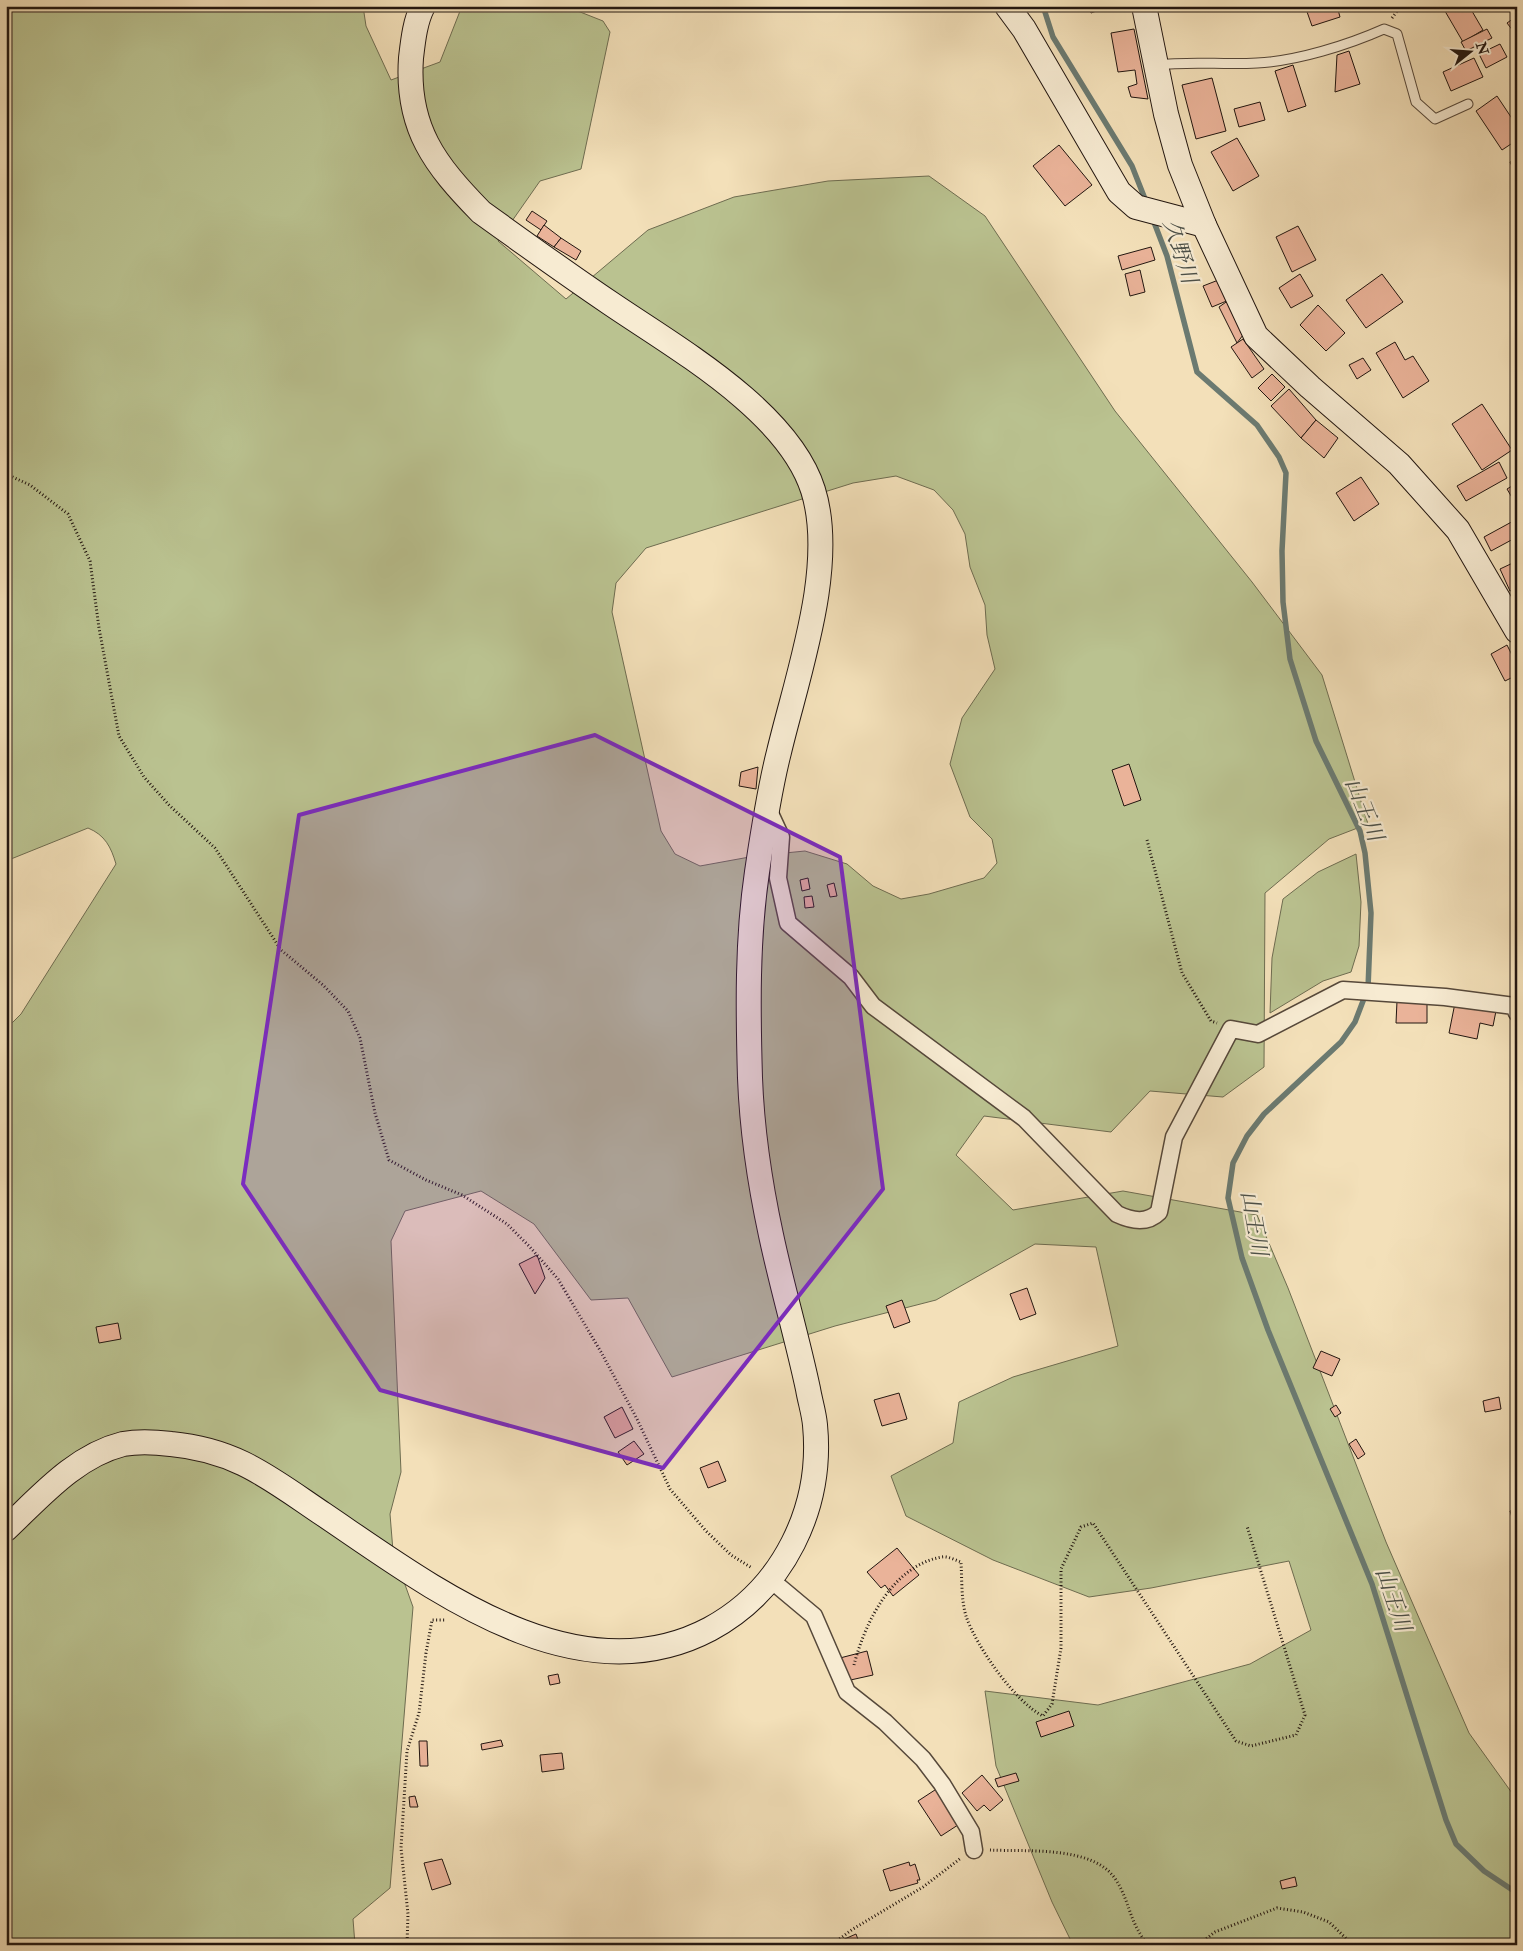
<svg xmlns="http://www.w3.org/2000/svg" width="1523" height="1951" viewBox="0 0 1523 1951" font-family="'IM FELL Double Pica','Noto Serif JP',serif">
<rect width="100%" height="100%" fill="#f3e0b9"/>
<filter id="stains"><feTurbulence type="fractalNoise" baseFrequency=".004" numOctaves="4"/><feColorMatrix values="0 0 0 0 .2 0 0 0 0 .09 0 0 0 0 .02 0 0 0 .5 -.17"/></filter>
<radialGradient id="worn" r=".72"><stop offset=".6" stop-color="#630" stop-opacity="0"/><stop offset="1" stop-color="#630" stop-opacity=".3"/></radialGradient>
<!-- green -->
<g fill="#bac290" stroke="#6e6c50" fill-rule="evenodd">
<path d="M6 6H363L366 26 391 80 440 62 462 6H565L603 21 610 32 581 169 540 181 498 241 566 299 648 230 734 197 828 181 929 176 985 216 1115 411 1252 582 1322 675 1368 824 1329 839 1265 893 1264 1067 1223 1097 1150 1091 1111 1132 984 1116 956 1155 1013 1210 1123 1191 1257 1215 1288 1288 1386 1542 1469 1733 1517 1800V1945H1073L1052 1902 996 1766 985 1691 1098 1705 1250 1664 1311 1630 1289 1561 1151 1588 1089 1597 993 1560 906 1516 891 1476 953 1443 959 1402 1013 1377 1118 1346 1096 1247 1035 1244 936 1300 835 1326 672 1377 628 1298 591 1300 534 1224 481 1191 405 1211 391 1241 401 1472 390 1514 393 1551 413 1607 390 1888 353 1919 355 1945H6V1029L21 1014 116 864C111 847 105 835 88 828L6 861ZM896 476 934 490 953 510 965 534 970 567 985 605 987 635 995 669 962 718 950 764 970 817 992 839 997 863 984 878 929 894 901 899 873 886 847 864 805 851 755 856 700 866 675 854 661 831 612 612 616 583 646 548 853 483Z"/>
<path d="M1356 854 1361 902 1359 946 1351 972 1323 981 1270 1013 1272 958 1283 899 1318 872Z"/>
</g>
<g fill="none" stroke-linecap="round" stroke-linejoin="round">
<!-- stream -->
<g stroke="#6b7a71" stroke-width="5.5">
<path d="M1043 6 1053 37 1132 166 1147 204"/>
<path d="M1152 217 1167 256 1197 372 1257 425 1279 457 1286 473 1282 551 1283 602 1290 659 1316 741 1360 831 1365 853 1371 913 1368 988 1355 1022 1341 1042 1264 1114 1247 1136 1233 1163 1228 1198 1242 1258 1268 1330 1372 1584 1446 1820 1456 1844 1484 1871 1517 1893"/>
</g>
</g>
<!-- building -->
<g fill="#eab399" stroke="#221610">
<path d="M1088 6H1110L1091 13Z"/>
<path d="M1305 6H1337L1340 17 1312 26Z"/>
<path d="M1442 6H1469L1483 30 1463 42Z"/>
<path d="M1517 16V36L1507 23Z"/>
<path d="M1134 29 1148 99 1131 97 1128 87 1137 84 1135 70 1118 72 1111 33Z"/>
<path d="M1487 29 1492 38 1466 51 1461 42Z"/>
<path d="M1500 44 1507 57 1486 68 1479 54Z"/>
<path d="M1349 51 1360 84 1335 92 1337 55Z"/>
<path d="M1474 58 1483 77 1451 91 1443 72Z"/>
<path d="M1293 65 1306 106 1288 112 1275 71Z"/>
<path d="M1212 78 1226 131 1196 139 1182 85Z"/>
<path d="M1497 96 1517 126V140L1502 150 1476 111Z"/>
<path d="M1260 102 1265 120 1239 127 1234 109Z"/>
<path d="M1237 138 1259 176 1233 191 1211 152Z"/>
<path d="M1059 145 1092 185 1065 206 1033 166Z"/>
<path d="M1517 159V177L1510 162Z"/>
<path d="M532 211 547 221 541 230 526 220Z"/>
<path d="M544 225 561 238 554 247 537 236Z"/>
<path d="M1298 226 1316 260 1292 272 1276 237Z"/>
<path d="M561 238 581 251 576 260 554 247Z"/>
<path d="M1151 247 1155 260 1122 270 1118 256Z"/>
<path d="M1140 270 1145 292 1130 296 1125 274Z"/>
<path d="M1300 274 1313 296 1291 308 1279 288Z"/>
<path d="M1382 274 1403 302 1366 328 1346 300Z"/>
<path d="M1221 279 1229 300 1212 307 1203 286Z"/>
<path d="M1229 300 1246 331 1237 343 1219 307Z"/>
<path d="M1318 305 1345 333 1326 351 1300 325Z"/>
<path d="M1243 339 1264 369 1252 378 1231 347Z"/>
<path d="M1395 342 1405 360 1413 356 1429 381 1403 398 1376 353Z"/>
<path d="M1363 358 1371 370 1357 379 1349 365Z"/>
<path d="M1272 374 1285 387 1271 401 1258 388Z"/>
<path d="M1289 389 1316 420 1301 438 1271 406Z"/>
<path d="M1482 404 1512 450 1482 470 1452 424Z"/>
<path d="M1316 420 1338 438 1324 458 1301 438Z"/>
<path d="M1499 462 1507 478 1466 501 1457 486Z"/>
<path d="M1361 477 1379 504 1354 521 1336 493Z"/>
<path d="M1517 483V506L1507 489Z"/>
<path d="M1517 519V537L1491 551 1484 537Z"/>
<path d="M1517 561V587L1510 591 1500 569Z"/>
<path d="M1507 645 1517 665V675L1505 681 1491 654Z"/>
<path d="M1129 764 1141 800 1124 806 1112 770Z"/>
<path d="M758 767 756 789 739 786 741 772Z"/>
<path d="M808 878 810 889 802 891 800 880Z"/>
<path d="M834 883 837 896 830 897 827 885Z"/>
<path d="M812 896 814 907 805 908 804 897Z"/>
<path d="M1397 1001 1427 1002V1023H1396Z"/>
<path d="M1455 1003 1496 1011 1493 1026 1480 1023 1477 1039 1449 1033Z"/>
<path d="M1517 1203V1214L1511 1208Z"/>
<path d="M537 1255 545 1278 535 1294 519 1264Z"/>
<path d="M1027 1288 1036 1314 1020 1320 1010 1294Z"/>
<path d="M902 1300 910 1322 894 1328 886 1306Z"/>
<path d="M118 1323 121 1339 99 1343 96 1327Z"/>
<path d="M1321 1351 1340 1359 1332 1376 1313 1368Z"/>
<path d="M899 1393 907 1419 882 1426 874 1400Z"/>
<path d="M1499 1397 1501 1409 1485 1412 1483 1401Z"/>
<path d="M1336 1405 1341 1413 1335 1417 1330 1409Z"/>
<path d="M622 1407 633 1429 615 1438 604 1417Z"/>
<path d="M1356 1439 1365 1454 1358 1459 1349 1444Z"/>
<path d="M634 1441 644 1454 627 1465 618 1452Z"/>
<path d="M718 1461 726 1481 708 1488 700 1468Z"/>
<path d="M1517 1509V1523L1514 1524 1510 1511Z"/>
<path d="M897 1548 919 1575 893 1596 885 1585 881 1588 867 1572Z"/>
<path d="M867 1651 873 1675 846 1681 840 1658Z"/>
<path d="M558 1674 560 1683 550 1685 548 1676Z"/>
<path d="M1069 1711 1074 1726 1041 1737 1036 1722Z"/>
<path d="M501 1740 503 1746 482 1750 481 1744Z"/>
<path d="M419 1741H427L428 1766H420Z"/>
<path d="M562 1753 564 1769 542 1772 540 1755Z"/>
<path d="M1016 1773 1019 1781 998 1787 995 1779Z"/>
<path d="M982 1775 1003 1800 990 1811 984 1805 977 1811 962 1793Z"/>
<path d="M938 1788 961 1823 941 1836 918 1801Z"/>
<path d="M415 1796 418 1807H410L409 1797Z"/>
<path d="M442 1859 451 1884 432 1890 424 1863Z"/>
<path d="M909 1862 910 1866 915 1864 920 1880H917L918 1883 890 1891 883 1870Z"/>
<path d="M1295 1877 1297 1886 1282 1889 1280 1881Z"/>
<path d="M856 1934 860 1945H831Z"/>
</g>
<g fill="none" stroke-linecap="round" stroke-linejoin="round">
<defs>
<path id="lane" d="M1157 65C1190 61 1224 65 1257 63 1297 61 1348 45 1384 29L1397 34 1416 102 1435 119 1468 104"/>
<g id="street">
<path d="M768 809 781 837 778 878 788 923 851 977 873 1006 1024 1118 1117 1214C1132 1221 1147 1224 1159 1212L1174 1137 1231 1029 1258 1034 1343 990 1445 997 1514 1006 1517 1013"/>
<path d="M771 1580 814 1616 847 1692 885 1722 923 1759 942 1784 971 1832 974 1850"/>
</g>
<g id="secondary">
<path d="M1007 6 1024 29 1119 192 1136 207 1204 225"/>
<path d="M1144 6 1166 114 1180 165 1204 225 1256 336 1310 387 1399 464 1458 530 1517 631"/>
<path d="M6 1529C40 1497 75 1456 123 1444 139 1441 155 1442 171 1444 237 1450 271 1479 323 1514 431 1587 576 1700 710 1629 784 1589 823 1507 815 1425 814 1413 810 1401 808 1389 797 1337 782 1287 771 1235 760 1184 752 1131 750 1078 748 1010 747 940 757 872 763 832 769 791 779 752 797 676 837 566 813 490 788 411 676 348 610 303 567 274 524 243 481 212 435 165 406 128 411 58 413 41 415 21 423 6"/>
</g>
</defs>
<!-- lane casing -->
<use href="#lane" stroke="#56483a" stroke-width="11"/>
<!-- street casing -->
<use href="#street" stroke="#56483a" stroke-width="19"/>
<!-- secondary casing -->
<use href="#secondary" stroke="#221610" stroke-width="26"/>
<!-- path -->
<g stroke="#221610" stroke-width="3" stroke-dasharray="1 2.5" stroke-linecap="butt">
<path d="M1392 18 1401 6"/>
<path d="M6 474 30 485 68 514 90 561 99 628 119 736 144 777 169 805 215 848 281 950 323 985 348 1011 360 1038 375 1113 389 1160 426 1180 462 1195 507 1224 529 1246 558 1279 601 1352 637 1419 670 1489 706 1531 731 1555 752 1568"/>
<path d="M1147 840 1182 973 1211 1021 1217 1023"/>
<path d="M854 1665C865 1622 893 1565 942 1557 948 1556 955 1560 961 1562 962 1579 961 1599 966 1616 976 1646 1015 1702 1043 1716L1052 1704 1061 1648V1569L1081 1527 1093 1523 1236 1741 1251 1746 1296 1735 1305 1715 1247 1526"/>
<path d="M990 1850C1026 1852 1094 1845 1116 1880 1130 1902 1129 1922 1148 1945"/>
<path d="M407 1945 408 1914 401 1848 407 1751 419 1713 426 1653 432 1620H446"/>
<path d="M831 1945 853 1929 923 1887 961 1858"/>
<path d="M1198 1945 1215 1932 1277 1908 1303 1912 1329 1922 1353 1945"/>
</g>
<!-- lane -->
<use href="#lane" stroke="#f7ebd2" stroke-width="9"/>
<!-- street -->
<use href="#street" stroke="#f7ebd2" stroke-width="16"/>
<!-- secondary -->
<use href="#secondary" stroke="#f7ebd2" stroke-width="24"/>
</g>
<!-- marked area -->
<path fill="#7b2cbf" fill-opacity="0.2" stroke="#7b2cbf" stroke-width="4" stroke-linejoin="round" d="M595 735 840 857 883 1189 663 1468 380 1390 243 1184 299 815Z"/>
<g text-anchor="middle" stroke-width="4.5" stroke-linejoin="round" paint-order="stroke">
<!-- water labels -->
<g font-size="22" font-style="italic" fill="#4c5048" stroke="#f7ebd2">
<text transform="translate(1181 251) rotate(72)" y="8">久野川</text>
<text transform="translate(1365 809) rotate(68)" y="8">山王川</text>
<text transform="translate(1255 1223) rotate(80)" y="8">山王川</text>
<text transform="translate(1394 1599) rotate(71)" y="8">山王川</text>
</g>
</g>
<!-- margin -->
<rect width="1523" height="1951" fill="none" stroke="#f3e0b9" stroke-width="25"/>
<rect x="8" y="8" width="1508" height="1936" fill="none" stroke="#221610" stroke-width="2.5"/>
<rect x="12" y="12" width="1498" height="1926" fill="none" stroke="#221610"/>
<!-- north arrow -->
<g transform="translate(1470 52) rotate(73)" stroke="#f7ebd2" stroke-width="4" paint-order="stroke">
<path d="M0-4L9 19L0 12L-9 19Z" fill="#221610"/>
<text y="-8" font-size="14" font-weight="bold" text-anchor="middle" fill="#221610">N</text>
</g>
<rect width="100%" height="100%" filter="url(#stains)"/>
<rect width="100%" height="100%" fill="url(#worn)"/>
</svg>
